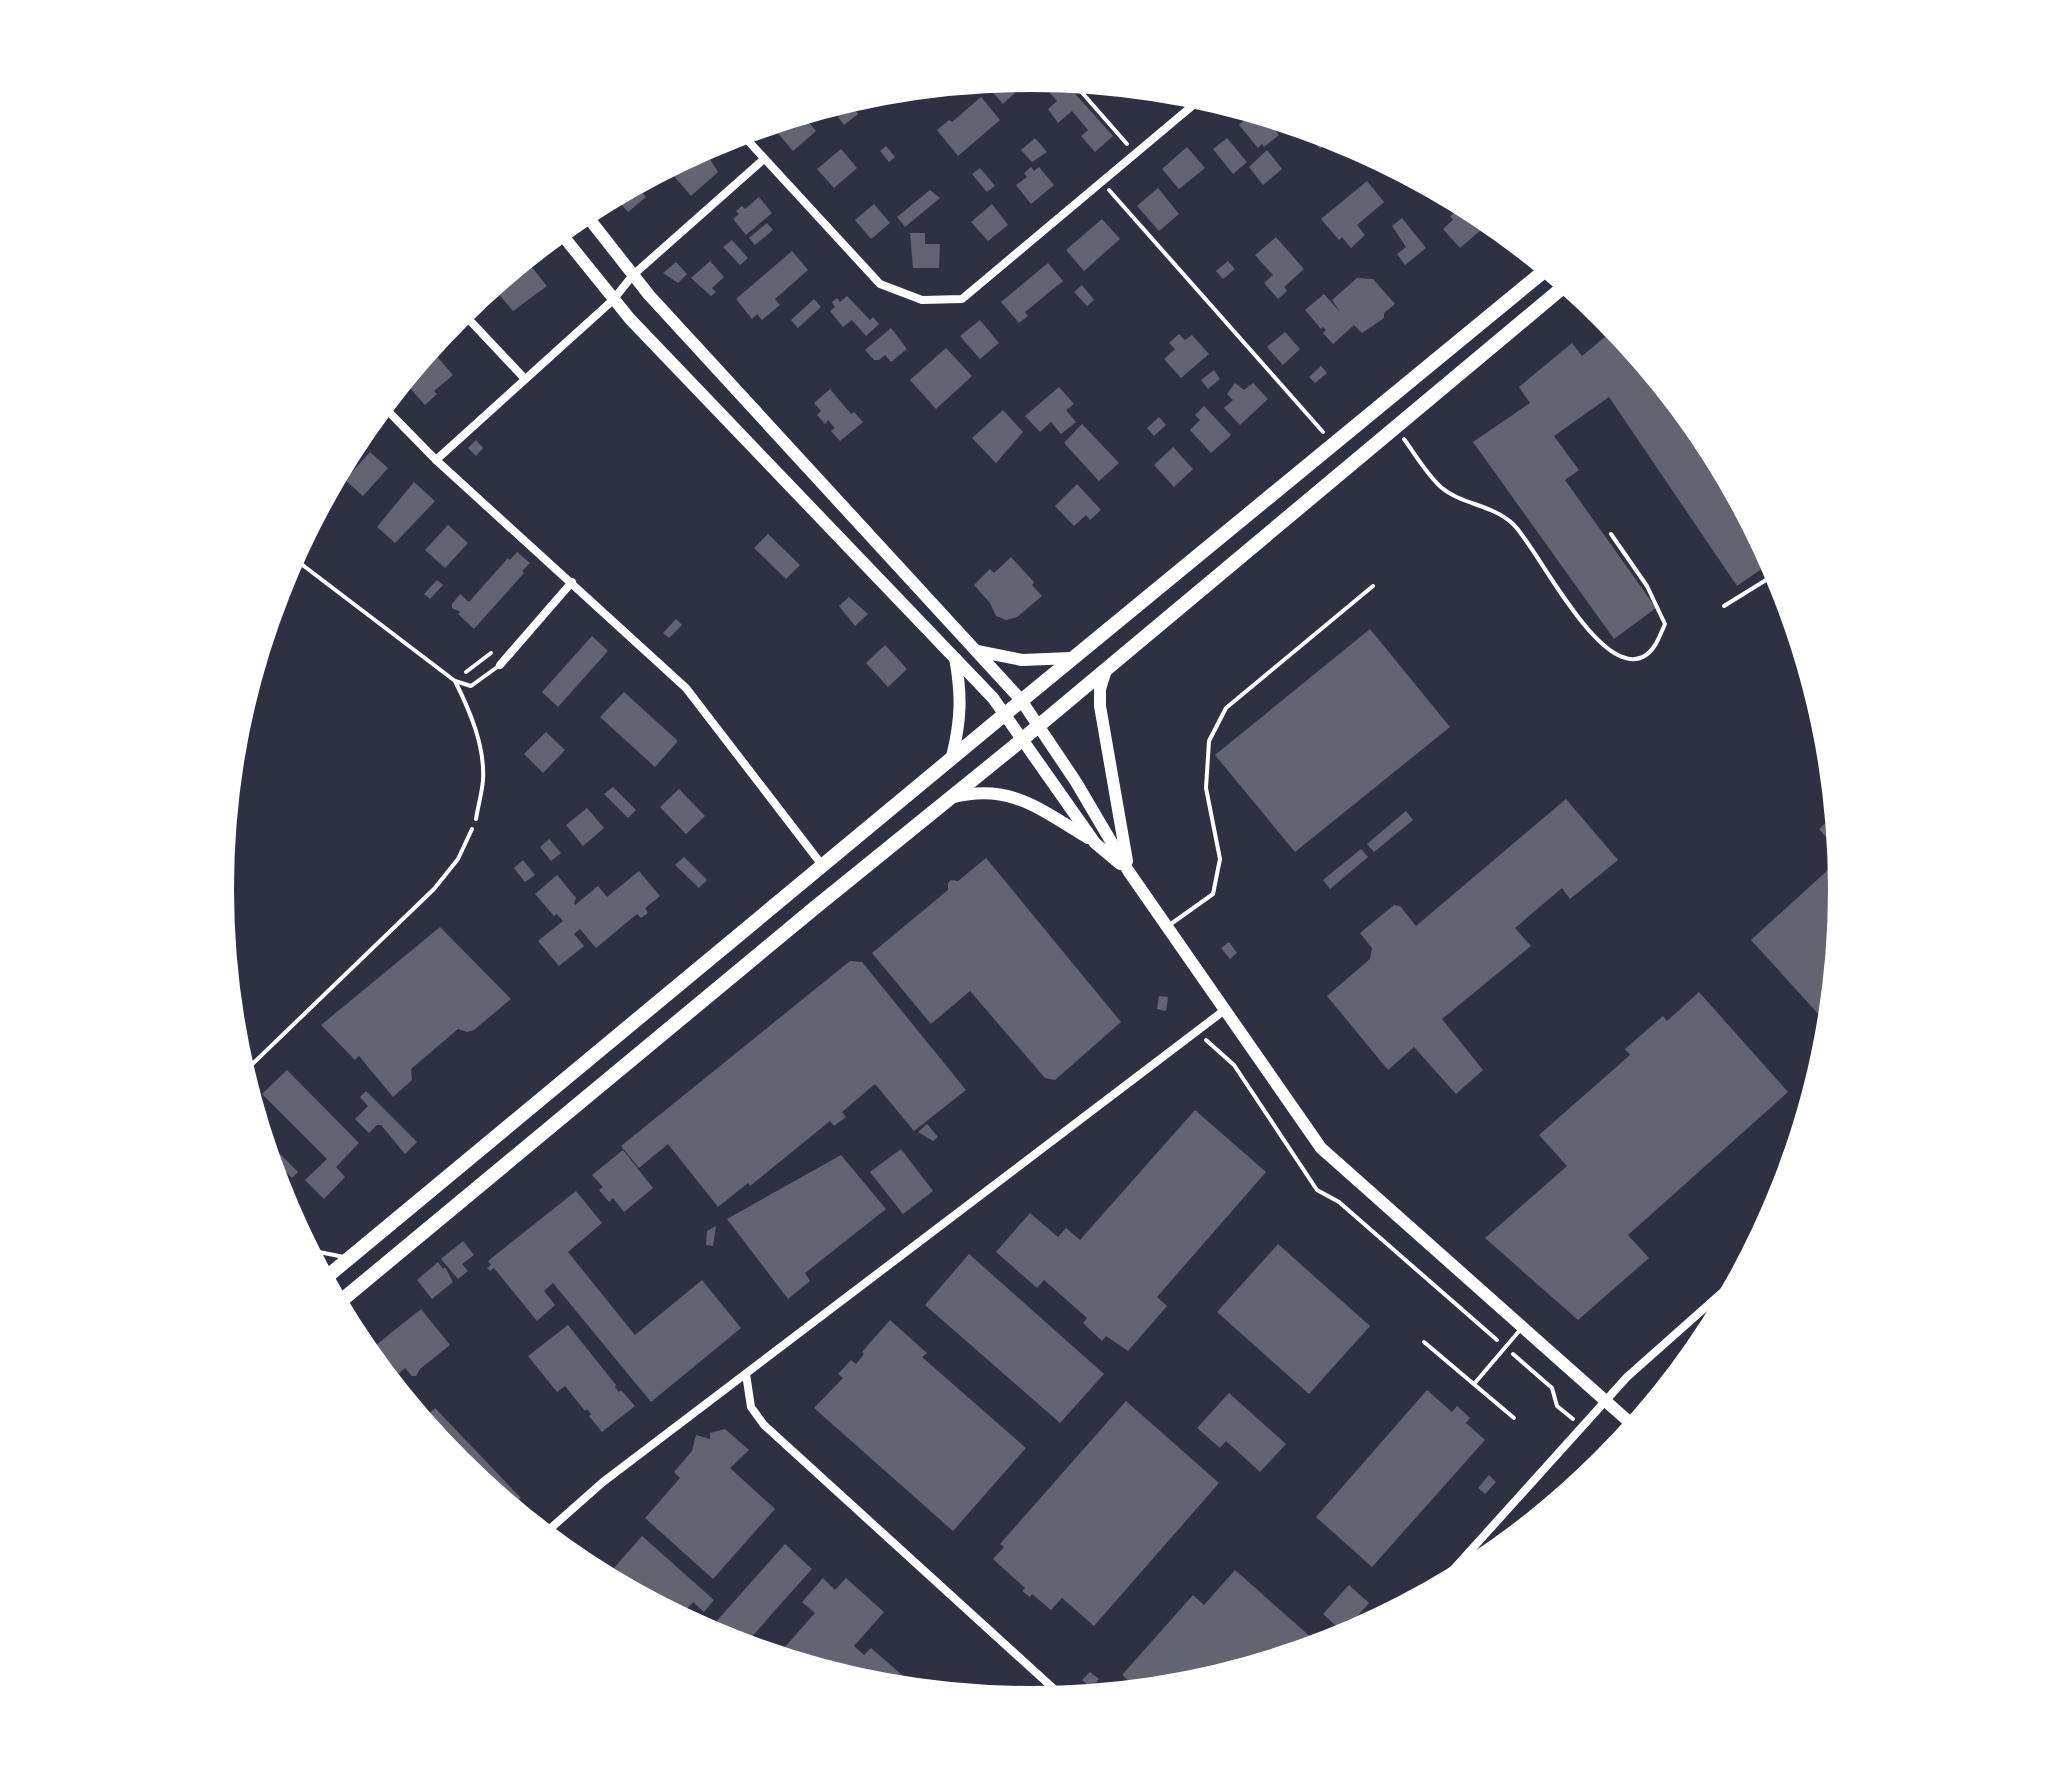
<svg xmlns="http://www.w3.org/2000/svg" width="2063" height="1778" viewBox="0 0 2063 1778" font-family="Roboto,sans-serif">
<rect width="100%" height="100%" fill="#2d3142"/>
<!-- building -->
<g fill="#626471">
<path d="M1032 76 1062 79 1113 136 1095 152 1081 136 1088 130 1072 111 1058 123 1048 109 1057 101 1037 78 1034 80 1032 77 1025 84 1019 77Z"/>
<path d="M1006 79 1017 91 1003 104 987 86 993 80Z"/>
<path d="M910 88 911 90 904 96 901 92 890 101 881 91Z"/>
<path d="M981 97 1000 120 958 156 937 130 949 120 952 122Z"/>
<path d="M851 105 858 114 844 125 838 117Z"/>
<path d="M814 110 816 112 807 120 816 131 793 151 776 131 795 115Z"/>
<path d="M1255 111 1261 113 1279 135 1264 147 1262 144 1258 148 1239 125Z"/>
<path d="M1300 125 1318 130 1336 136 1320 149Z"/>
<path d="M1035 138 1047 152 1032 162 1021 150Z"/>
<path d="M1227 138 1247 162 1233 174 1213 149Z"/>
<path d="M886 146 895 157 889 162 880 151Z"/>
<path d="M1187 147 1205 168 1179 189 1162 169Z"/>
<path d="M841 149 857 168 834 188 817 169Z"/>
<path d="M698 150 706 158 708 156 718 172 691 196 674 176 675 171 669 165Z"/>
<path d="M1267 150 1282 169 1263 185 1249 167Z"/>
<path d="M1031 167 1034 171 1039 167 1054 185 1031 204 1016 185 1027 177 1024 173Z"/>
<path d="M980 168 995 186 987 192 972 174Z"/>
<path d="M1367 181 1384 202 1357 225 1365 235 1351 248 1342 237 1339 240 1321 219Z"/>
<path d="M635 184 646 197 628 212 613 195Z"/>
<path d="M1158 188 1179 214 1159 231 1137 206Z"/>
<path d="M930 190 940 198 905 227 897 217Z"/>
<path d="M759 197 772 213 746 235 733 219 739 214 736 211 742 206 745 209Z"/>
<path d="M874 204 890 223 871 239 855 220Z"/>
<path d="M992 204 1008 225 988 241 971 222Z"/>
<path d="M1465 211 1481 230 1460 248 1443 229 1453 220 1450 216 1456 212 1459 215Z"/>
<path d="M1402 218 1426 248 1405 265 1397 254 1406 247 1392 226Z"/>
<path d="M1102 219 1120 239 1084 271 1066 250Z"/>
<path d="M767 223 773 230 755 245 749 238Z"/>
<path d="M910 233H925V244H940L939 268H913Z"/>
<path d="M1276 237 1304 269 1284 287 1287 291 1278 299 1264 283 1273 275 1255 255Z"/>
<path d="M732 240 748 258 740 265 723 247Z"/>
<path d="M792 251 808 270 775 299 780 305 762 320 757 314 752 319 736 299Z"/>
<path d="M710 261 724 277 712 288 716 292 711 296 691 278Z"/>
<path d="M1228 261 1235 269 1223 279 1216 271Z"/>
<path d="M676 262 687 274 678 283 663 273Z"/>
<path d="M1048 263 1063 281 1025 312 1028 316 1019 323 1001 302Z"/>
<path d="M530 265 547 286 513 311 497 292Z"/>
<path d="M1357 278 1373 279 1395 304 1384 313V318L1362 333 1354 325 1333 344 1323 333 1326 330 1323 327 1321 329 1305 310 1324 294 1340 312 1332 300Z"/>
<path d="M1082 285 1094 300 1087 306 1074 292Z"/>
<path d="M847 296 870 320 873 317 879 324 866 336 852 320 843 327 830 311 835 307 832 302 837 298 840 302Z"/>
<path d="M814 299 821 307 798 328 791 320Z"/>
<path d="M980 320 999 343 980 359 960 336Z"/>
<path d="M1617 327 1708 438 1773 561 1737 586 1609 397 1554 436 1579 470 1565 480 1656 608 1614 639 1473 442 1530 403 1519 387 1572 343 1582 356Z"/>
<path d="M891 328 907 349 891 362 885 355 879 360H874L865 350Z"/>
<path d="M1285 332 1300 349 1283 365 1267 347Z"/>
<path d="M1179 334 1185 340 1192 335 1209 354 1181 378 1164 359 1175 349 1169 343Z"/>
<path d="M946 348 972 376 936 409 910 380Z"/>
<path d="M433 352 453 375 434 391 437 394 425 405 403 380Z"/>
<path d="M1321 366 1327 373 1315 383 1309 377Z"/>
<path d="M1214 370 1220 379 1208 389 1201 380Z"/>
<path d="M1235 383 1244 390 1253 383 1268 399 1240 425 1224 408 1233 400 1227 394Z"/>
<path d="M1059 387 1074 404 1066 410 1076 422 1061 434 1051 422 1040 432 1025 416Z"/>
<path d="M830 389 851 414 854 412 863 422 840 441 831 431 835 428 828 420 825 424 817 415 821 411 814 403Z"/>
<path d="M1204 406 1231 435 1211 453 1190 430 1200 420 1195 415Z"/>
<path d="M1003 410 1023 432 996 463 972 438Z"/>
<path d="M1159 417 1166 425 1154 436 1147 428Z"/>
<path d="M1082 424 1119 463 1099 481 1064 443Z"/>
<path d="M476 440 483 448 476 456 468 448Z"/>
<path d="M1173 447 1193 469 1174 487 1154 465Z"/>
<path d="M370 452 388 468 363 496 345 480Z"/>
<path d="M414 482 435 501 395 543 377 527Z"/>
<path d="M1077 484 1101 510 1090 520 1086 515 1074 526 1055 506Z"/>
<path d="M448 525 468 543 445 568 425 550Z"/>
<path d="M768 534 800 565 786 579 754 548Z"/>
<path d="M517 552 530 563 522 571 524 573 474 629 458 614 460 612 452 608V604L460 594 469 602 508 558 510 560Z"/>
<path d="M1011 557 1034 582 1032 585 1042 596 1017 617 1006 620 996 616 990 603 974 585 990 569 994 573Z"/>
<path d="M437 580 443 585 430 599 424 594Z"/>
<path d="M849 597 868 614 855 626 839 606Z"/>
<path d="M676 619 682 625 669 638 663 633Z"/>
<path d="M1370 629 1450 727 1295 852 1215 755Z"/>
<path d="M592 636 608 651 558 707 542 692Z"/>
<path d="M885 645 907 669 888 687 866 663Z"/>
<path d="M624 692 678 741 655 767 600 717Z"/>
<path d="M546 732 565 750 543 773 524 754Z"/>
<path d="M613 787 636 810 628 818 604 794Z"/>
<path d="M679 789 705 816 686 834 660 807Z"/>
<path d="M1566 799 1618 860 1570 899 1562 888 1515 928 1531 946 1442 1019 1483 1070 1456 1094 1414 1047 1388 1070 1327 996 1370 959 1372 948 1360 933 1394 905 1400 906 1416 926Z"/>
<path d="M587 808 604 828 583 846 566 825Z"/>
<path d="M1406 811 1413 820 1374 852 1367 844Z"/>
<path d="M1837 813 1841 854 1819 829Z"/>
<path d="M549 839 561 853 551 861 540 847Z"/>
<path d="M1361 849 1368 857 1330 889 1323 880Z"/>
<path d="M684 857 707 880 699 888 675 865Z"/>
<path d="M986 858 1121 1022 1055 1080 1045 1078 970 991 931 1024 872 953 948 890V883L951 880 958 881Z"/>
<path d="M523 860 535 875 525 882 514 868Z"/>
<path d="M1830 868 1844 884V889L1833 1008 1822 1018 1751 940Z"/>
<path d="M639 871 660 896 645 908 648 913 641 918 637 914 596 948 580 929 574 934 584 946 559 966 538 941 563 921 557 914 554 916 535 894 557 875 576 898 574 903 575 905 598 886 607 897Z"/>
<path d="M440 927 511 999 474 1030 467 1032 458 1029 411 1069 412 1080 393 1097 359 1056 355 1060 321 1025Z"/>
<path d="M1229 942 1237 953 1230 959 1221 948Z"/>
<path d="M850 961 862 962 966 1090 914 1131 875 1084 842 1112 846 1117 834 1126 830 1121 750 1186 748 1183 718 1207 668 1144 639 1168 621 1146Z"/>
<path d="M1699 992 1788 1092 1628 1235 1649 1258 1578 1320 1485 1238 1567 1166 1539 1135 1630 1055 1625 1049 1663 1016 1667 1021Z"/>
<path d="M1159 996 1168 997 1166 1011 1157 1009Z"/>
<path d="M287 1070 359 1143 336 1167 345 1177 324 1199 305 1180 327 1159 262 1094Z"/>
<path d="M366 1091 417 1142 405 1154 381 1125H377L369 1133 355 1119 368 1106 360 1097Z"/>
<path d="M1195 1110 1266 1172 1157 1297 1167 1306 1128 1351 1106 1336 1102 1341 1083 1323 1087 1318 1044 1280 1037 1288 996 1252 1030 1213 1058 1237 1066 1228 1080 1240Z"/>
<path d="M927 1124 938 1137 933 1141 918 1132Z"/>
<path d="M901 1149 933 1191 903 1214 870 1172Z"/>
<path d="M276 1150 298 1172 292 1178 270 1156Z"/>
<path d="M623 1150 653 1188 624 1212 613 1198 609 1202 599 1190 603 1187 592 1175Z"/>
<path d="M841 1155 886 1209 805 1273 810 1281 788 1299 727 1219Z"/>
<path d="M576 1191 602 1223 568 1252 635 1335 702 1280 741 1328 651 1402 553 1283 544 1291 555 1305 537 1321 494 1268 490 1271 487 1268 491 1265 488 1261Z"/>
<path d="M716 1226 713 1246 706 1245 707 1231Z"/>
<path d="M463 1241 474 1255 462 1264 468 1271 458 1279 441 1259Z"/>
<path d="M1278 1244 1370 1326 1309 1394 1217 1312Z"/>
<path d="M969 1254 1104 1374 1060 1423 925 1305Z"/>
<path d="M438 1262 443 1269 445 1267 453 1282 432 1299 417 1280Z"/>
<path d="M421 1309 450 1345 420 1369 416 1376H412L405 1368 395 1377 371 1349Z"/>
<path d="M890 1320 927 1353 922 1357 1026 1448 953 1531 814 1408 843 1378 838 1374 851 1360 856 1364 864 1354 862 1352Z"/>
<path d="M568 1325 616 1385 615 1387 619 1392 621 1390 635 1406 602 1432 589 1416 591 1414 587 1409 585 1411 565 1386 557 1392 528 1356Z"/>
<path d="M1427 1390 1452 1412 1457 1406 1470 1418 1466 1423 1485 1440 1372 1567 1316 1517Z"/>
<path d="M1229 1393 1286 1444 1260 1472 1226 1441 1220 1448 1197 1428Z"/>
<path d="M1126 1401 1219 1483 1094 1626 1062 1598 1051 1610 1032 1594 1030 1597 1022 1591 1025 1588 993 1559 1004 1547 1000 1544Z"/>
<path d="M435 1408 521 1498 510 1508 456 1464 421 1421Z"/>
<path d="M725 1429 749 1450 730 1468 775 1509 713 1579 645 1518 680 1478 674 1472 692 1451 696 1435 710 1439V1433Z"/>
<path d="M1489 1475 1496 1482 1485 1494 1478 1488Z"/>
<path d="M642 1536 714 1600 704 1612 693 1602 679 1618 658 1607 614 1568Z"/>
<path d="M785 1544 812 1569 777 1608 743 1647 706 1633Z"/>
<path d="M1235 1570 1322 1647 1190 1686 1182 1687 1178 1683 1173 1688 1140 1691 1122 1675 1193 1595 1204 1605Z"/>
<path d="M823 1578 835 1590 846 1578 884 1612 854 1646 864 1655 871 1648 917 1688 915 1690 872 1686 776 1657 815 1613 802 1602Z"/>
<path d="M1349 1585 1369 1603 1343 1632 1323 1614Z"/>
<path d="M1090 1672 1099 1679 1091 1688 1082 1680Z"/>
</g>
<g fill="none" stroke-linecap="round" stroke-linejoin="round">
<!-- path -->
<g stroke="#fff" stroke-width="4">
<path d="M1071 80 1127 144"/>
<path d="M1109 190 1323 432"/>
<path d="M1404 439C1415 454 1427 475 1442 488 1461 504 1493 505 1513 524 1537 546 1602 685 1646 655 1656 648 1660 635 1665 624L1647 586 1611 534"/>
<path d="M466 672 491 653"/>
<path d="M1206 1040 1234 1065 1317 1190 1339 1202 1497 1340"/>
<path d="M242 1074 434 889 458 859 472 829"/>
<path d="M1513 1354 1552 1388 1557 1406 1573 1419"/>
</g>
<!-- service -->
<g stroke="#fff" stroke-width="4">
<path d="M292 557 455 681C470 711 485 746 483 780 482 793 478 806 476 819"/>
<path d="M1724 606 1779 572"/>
<path d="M455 681 471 686 500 665"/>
<path d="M1168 926 1213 894 1220 859 1206 788 1209 741 1226 708 1373 586"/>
<path d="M305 1246 319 1252 344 1257"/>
<path d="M1424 1342 1514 1418"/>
<path d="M1474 1384 1520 1330"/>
</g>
<!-- minor -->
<g stroke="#fff" stroke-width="8">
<path d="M740 132 880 284 922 300 962 299 1204 96"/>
<path d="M461 311 525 379"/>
<path d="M382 405 436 460 686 688 822 865"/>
<path d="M436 460 613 300 633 275 764 159"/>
<path d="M500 665 572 582"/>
<path d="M746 1374 751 1407 764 1425 1065 1699"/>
<path d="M543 1535 603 1482 1226 1009"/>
<path d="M1434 1591 1627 1377 1743 1274"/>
</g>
<!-- secondary -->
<g stroke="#fff" stroke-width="12">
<path d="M583 211 649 295 1021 700 1076 782 1129 872 1321 1148 1636 1428"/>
<path d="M559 231 630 319 993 698 1095 843 1120 864"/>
<path d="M977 651 1022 660 1071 658"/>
<path d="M1106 670 1100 689V706L1127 861"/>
<path d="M952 757C961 720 962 696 955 658"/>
<path d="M954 797C1011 783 1041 810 1088 838"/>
</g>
<!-- primary -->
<g stroke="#fff" stroke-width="14">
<path d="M323 1280 993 724 1549 267"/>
<path d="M336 1305 812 910 1012 748 1568 283"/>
</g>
</g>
<!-- crop -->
<path d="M0 0H2063V1778H0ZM232 889a799 799 0 1 1 1598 0a799 799 0 1 1-1598 0Z" fill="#fff" fill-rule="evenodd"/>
<path fill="none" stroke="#fff" stroke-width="4" d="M232 889a799 799 0 1 1 1598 0a799 799 0 1 1-1598 0Z"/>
</svg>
